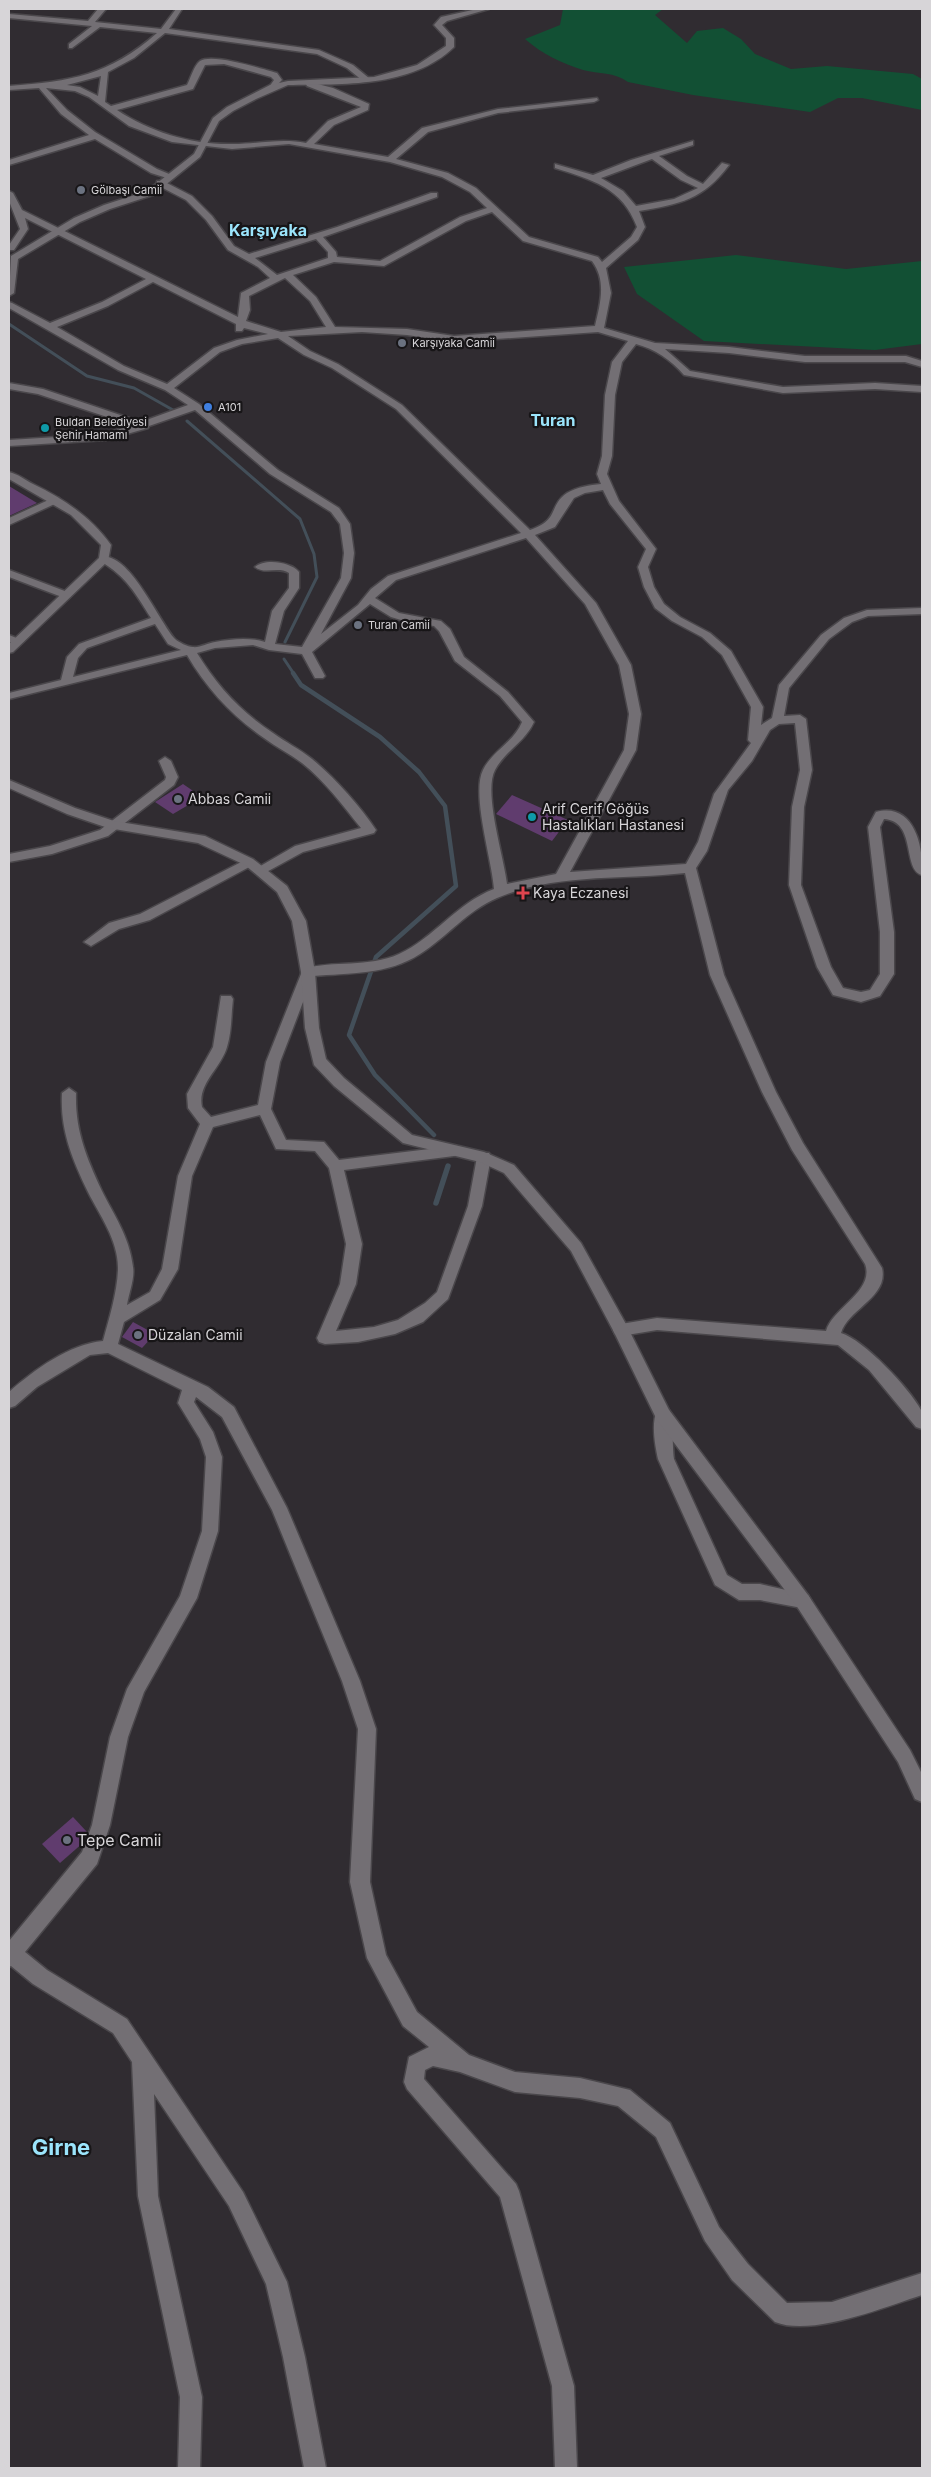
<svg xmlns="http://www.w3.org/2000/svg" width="931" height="2477" viewBox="0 0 931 2477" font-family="Inter,sans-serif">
<rect width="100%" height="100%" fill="#302c31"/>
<!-- green -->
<g fill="#125034">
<path d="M563 9H663L655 15 687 43 697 31 723 28 741 39 755 54 791 69 827 66 913 74 922 79V110L862 98H838L810 112 693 95 628 82C614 72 599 74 583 70 561 63 542 54 525 39L560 25Z"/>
<path d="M736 255 846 269 922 261V344L875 350 704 341 637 294 624 267Z"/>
</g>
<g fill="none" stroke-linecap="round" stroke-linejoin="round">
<!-- stream-far2 -->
<g stroke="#434f59" stroke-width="3">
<path d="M9 324 87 376 134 388 173 410"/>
<path d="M187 421 300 519 314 554 317 577 285 642"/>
<path d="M284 659 294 674"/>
</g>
<!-- stream-far1 -->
<path stroke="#434f59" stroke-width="4.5" d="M293 673 301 685 380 737 419 772 445 806 456 886 376 957 349 1035 375 1075 434 1135"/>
<!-- stream -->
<path stroke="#434f59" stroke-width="5.5" d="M436 1203 448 1166"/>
</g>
<!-- building -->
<g fill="#603c6e">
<path d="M9 486 37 503 9 516Z"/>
<path d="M183 784 202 797 173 814 155 802Z"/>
<path d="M512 795 568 820 552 841 496 814Z"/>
<path d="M133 1322 155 1334 142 1348 122 1337Z"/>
<path d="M73 1817 87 1832 84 1842 60 1863 42 1844Z"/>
</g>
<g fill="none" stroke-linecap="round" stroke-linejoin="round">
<defs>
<g id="minor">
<path d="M98 9H106L95 22 161 29 176 9H182L169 29 319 50 353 65 370 79 363 81 347 68 317 54 165 33 134 58 108 72 105 102 111 106 187 85C190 80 194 65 200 61 213 53 262 69 277 73L282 80 273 89 269 87 274 80 271 77 224 64 205 65 193 89 117 110C150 132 192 145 233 144 258 144 281 138 306 143L328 121 361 107 307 86 306 84 310 82 333 88 369 104 368 110 334 125 314 144 388 157 422 128 498 109 597 98 598 100 594 102 498 113 428 132 396 159 448 173 476 188 529 237 598 257 602 262 631 237 637 227C622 187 592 180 555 168V164L593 175 631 160 693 141V145L659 156 687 176 703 184 722 163 729 165C703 200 680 204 639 211L645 227 638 240 606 268 611 293 604 328 655 343 729 347 805 356H906L922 361V367L905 362H805L729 353 665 349 690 371 783 387 875 383 922 386V392L875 389 783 393 684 375C671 360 655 349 636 344L622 362 615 395 612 456 607 474 619 501 656 549 648 567 654 587 664 604 680 617 710 633 731 651 763 707 761 725 772 718 779 685 821 635 844 618 867 610 922 608V614L868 616 852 622 829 639 789 688 784 716 800 715 806 719 812 770 804 807 801 885 831 967 843 988 861 992 870 990 880 974V932L868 827 876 812C914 802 924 847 922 875 902 870 917 821 884 819L880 827 894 932V974L880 996 861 1002 833 995 817 967 789 885 792 807 800 770 795 723 779 724 770 730 752 761 728 790 707 851 696 868 724 975 776 1092 803 1143 882 1268C889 1297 848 1309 841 1333 864 1340 909 1388 921 1410 924 1414 922 1423 922 1429L916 1427 869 1370 838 1345 657 1330 621 1336 615 1334 613 1330 615 1326 621 1324 657 1318 826 1331C833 1307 875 1291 865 1264L792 1150 762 1092 710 975 685 873C623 880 555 873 497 898 468 910 447 937 420 954 388 975 349 973 313 976L280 1062 271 1109 286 1140 324 1142 339 1160 454 1146 459 1147 461 1151 459 1155 454 1156 344 1170 362 1244 356 1284 336 1331 374 1327 398 1320 425 1303 437 1292 468 1206 477 1157 479 1153H489L491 1157 482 1206 448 1299 423 1322 395 1334 358 1342 325 1344 319 1342 317 1338 340 1284 346 1244 329 1168 315 1151 276 1149 260 1115 213 1127 192 1176 178 1269 160 1300 124 1322 118 1344 208 1387 234 1407 287 1508 360 1681 376 1729 370 1882 386 1955 417 2012 469 2055 515 2072 580 2078 630 2090 670 2123 719 2227 748 2264 787 2303 832 2302 922 2273V2295C885 2307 812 2337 775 2322L732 2280 705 2241 656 2137 618 2106 580 2098 515 2092 460 2072 433 2066 425 2070 424 2079 516 2184 519 2191 574 2386 577 2468H555L552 2386 500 2197 407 2089 404 2082 409 2057 429 2047 403 2026 367 1958 350 1882 358 1729 342 1681 272 1510 222 1417 196 1397 194 1402 213 1432 222 1457 218 1531 197 1598 144 1692 128 1737 110 1825 97 1864 25 1952 47 1970 127 2019 243 2192 287 2282 305 2357 326 2468H304L283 2357 266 2284 229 2206 154 2094 158 2196 202 2397 200 2468H178L180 2397 138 2196 132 2062 113 2033 33 1984 11 1966 9 1967V1941L82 1852 92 1825 110 1737 127 1689 180 1596 202 1531 206 1457 200 1439 178 1403 182 1390 108 1353 90 1355 37 1387 15 1406 9 1408V1392C34 1370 69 1344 103 1341 109 1319 117 1293 118 1270 119 1241 100 1216 88 1192 72 1159 60 1130 62 1093L69 1088 76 1093C75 1130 86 1156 101 1189 114 1216 129 1235 133 1267 135 1278 129 1293 127 1305L150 1292 162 1269 178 1176 200 1124 188 1108 187 1094 213 1047 221 996H231L233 999C231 1015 232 1031 227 1047 221 1068 197 1084 202 1107L211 1117 258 1105 266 1062 303 969C334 960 368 968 399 954 434 938 457 903 494 889 492 860 471 794 483 770 492 751 514 742 522 722L500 696 455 661 439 631 434 626 411 623 391 617 370 604 312 652 325 676 323 678H315L302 654 269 650 253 645 215 648 197 653C217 686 241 712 273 733 285 742 300 749 312 759 334 777 360 806 376 830L374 833 303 852 261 875 257 874 255 871 257 868 295 846 361 828C343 806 325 781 302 763 290 754 276 747 264 738 232 716 207 689 187 655L9 699V693L61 680 67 657 79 644 151 618C135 593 127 577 100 561V557C129 550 159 622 175 639 178 642 188 647 193 647 199 648 208 643 215 642 231 639 250 637 265 642L272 611 289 588V573C278 566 264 575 255 567 265 558 291 562 299 572V588L284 611 275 644 302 647 341 578 344 553 340 524 331 512 270 474 195 410 149 426 148 428 106 440 9 446V440L105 434 131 425 38 394 9 389V383L43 389 141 422 188 405 165 390 118 370 9 308V302L12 303 50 323 102 302 146 279 25 218 28 229 14 250H9V245L20 229 9 201V191L13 193 22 210 238 317 241 293 270 278 258 267 228 250 206 220 186 200 157 185V181H163L192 196 212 216 234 246 249 254 337 227 431 193H437V197L323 237 336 252 337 257 380 261 460 217 487 208 470 192 442 177 390 162 289 144 232 149 172 142 129 126 89 97 75 91 46 88 67 110 95 132 157 169 174 176 170 179 151 173 95 139 9 165V160L89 135 61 114 39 88 9 90V86C72 81 108 76 157 33L100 27 72 48H69V44L92 26 9 18V14L88 21ZM101 76 98 96 80 87 67 85ZM652 159 681 180 698 188 674 199 636 206 623 191 601 178ZM492 212 523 241 592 261C607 281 600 304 595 326L454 336 407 329 335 327 316 297 293 275 334 262 384 266 466 221ZM316 239 328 252V258L277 275 255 258ZM285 278 310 301 326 327 281 332 246 321 250 310 249 296ZM153 282 236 324V331H242L244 328 268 334 237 340 214 348 167 384 124 366 57 327 108 306ZM362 332 407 335 454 342 598 332 628 341 612 362 605 395 602 456 597 474 601 484C590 485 577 487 567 493 548 506 560 520 530 530L402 405 338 364 310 351 288 336ZM278 338 304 355 332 368 396 409 521 533 388 576 371 589 358 605 321 634 351 578 354 553 350 524 339 508 278 470 199 404 174 388 220 352 242 344ZM603 490 610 504 646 549 638 567 644 587 655 608 672 621 702 637 722 655 751 707 748 740 751 743 714 794 698 842 686 864 570 872 636 750 641 714 631 665 596 603 535 535 555 527 574 498 585 493ZM526 538 585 604 619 665 629 714 624 750 556 874 507 884C504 857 483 792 495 770 505 751 525 742 534 722L508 692 464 657 450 629 441 621 399 613 375 598 396 580ZM155 624 168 644 181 650 73 677 78 658 87 648Z"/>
<path d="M55 497 59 498V502L9 525V518Z"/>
<path d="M9 570 70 593 71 595 70 597H62L9 577Z"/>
<path d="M9 635 24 641 18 644 9 642Z"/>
<path d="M165 757 171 761 178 777 174 785 108 836 52 854 9 862V854L50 846 100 830 165 780 166 777 159 761Z"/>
<path d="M249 858 255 862 253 865 150 920 119 929 91 946 84 942 109 923 140 914Z"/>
<path d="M663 1408 669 1410C674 1421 672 1445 674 1459L727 1575 742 1584H760L808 1595 811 1600 808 1605 802 1608 760 1600H739L715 1585 658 1459C655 1445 651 1424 657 1410Z"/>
</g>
<g id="tertiary">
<path d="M477 9H489L447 21 442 25 454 38V47C412 88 342 84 288 85L256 99 233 111 219 121 200 157 153 195 110 209 80 222 18 259 14 293 9 296 11 256 74 218 104 205 147 191 194 154 213 118 227 107 270 85 288 81 374 77 417 65 446 46V38L434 25 441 17Z"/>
<path d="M9 472C18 474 25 480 33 484 64 499 91 517 111 545L108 561 13 652 9 653V644L99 558 101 545 71 515 9 479Z"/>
<path d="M9 780 75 808 114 821 205 836 253 859 287 886 306 921 315 972 319 1028 326 1059 344 1078 412 1135 484 1152 514 1165 581 1243 627 1326 669 1410 808 1595 910 1750 922 1774V1802L915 1799 898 1762 796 1605 657 1420 614 1332 571 1251 504 1173 480 1162 403 1143 334 1086 314 1065 305 1028 301 972 292 921 277 892 245 865 198 843 108 828 67 814 9 788Z"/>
</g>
</defs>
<!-- minor casing -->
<use href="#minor" stroke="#4a474b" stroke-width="3"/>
<!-- tertiary casing -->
<use href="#tertiary" stroke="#4a474b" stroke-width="3"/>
<!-- minor -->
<use href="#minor" fill="#736f74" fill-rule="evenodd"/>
<!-- tertiary -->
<use href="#tertiary" fill="#736f74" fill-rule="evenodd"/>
</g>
<!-- markers -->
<g fill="#6b7280" stroke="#171517" stroke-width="2">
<circle cx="81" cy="190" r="5"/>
<circle cx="402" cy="343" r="5"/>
<circle cx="358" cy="625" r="5"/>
<circle cx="178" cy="799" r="5"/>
<circle cx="138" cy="1335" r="5"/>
<circle cx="67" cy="1840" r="5"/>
</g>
<circle fill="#3f7fe0" stroke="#171517" stroke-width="2" cx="208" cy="407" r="5"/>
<g fill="#0f9aa8" stroke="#171517" stroke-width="2">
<circle cx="45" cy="428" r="5"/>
<circle cx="532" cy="817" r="5"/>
</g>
<path fill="#e0444e" stroke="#171517" stroke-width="2" d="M520.5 885.5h5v5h5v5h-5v5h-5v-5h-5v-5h5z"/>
<g text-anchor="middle" stroke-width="4.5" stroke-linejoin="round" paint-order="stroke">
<!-- far-poi labels -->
<g font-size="11" fill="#d7d5d8" stroke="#171517" text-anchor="start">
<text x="91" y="194">Gölbaşı Camii</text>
<text x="412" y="347">Karşıyaka Camii</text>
<text x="218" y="411">A101</text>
<text x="55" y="426">Buldan Belediyesi<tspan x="55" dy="13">Şehir Hamamı</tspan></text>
<text x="368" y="629">Turan Camii</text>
</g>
<!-- poi labels -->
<g font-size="14" fill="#d7d5d8" stroke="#171517" text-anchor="start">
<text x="188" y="804">Abbas Camii</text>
<text x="542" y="814">Arif Cerif Göğüs<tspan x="542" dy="16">Hastalıkları Hastanesi</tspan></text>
<text x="533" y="898">Kaya Eczanesi</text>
<text x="148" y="1340">Düzalan Camii</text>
</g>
<!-- far-district labels -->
<g font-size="16" font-weight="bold" fill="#9be5fc" stroke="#171517">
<text x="268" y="236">Karşıyaka</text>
<text x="553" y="426">Turan</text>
</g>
<!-- near-poi labels -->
<g font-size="16" fill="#d7d5d8" stroke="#171517" text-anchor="start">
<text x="77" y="1846">Tepe Camii</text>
</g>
<!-- near-district labels -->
<g font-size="22" font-weight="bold" fill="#9be5fc" stroke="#171517">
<text x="61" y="2155">Girne</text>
</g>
</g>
<!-- border -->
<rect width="931" height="2477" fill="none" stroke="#d7d5d8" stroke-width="20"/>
</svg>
